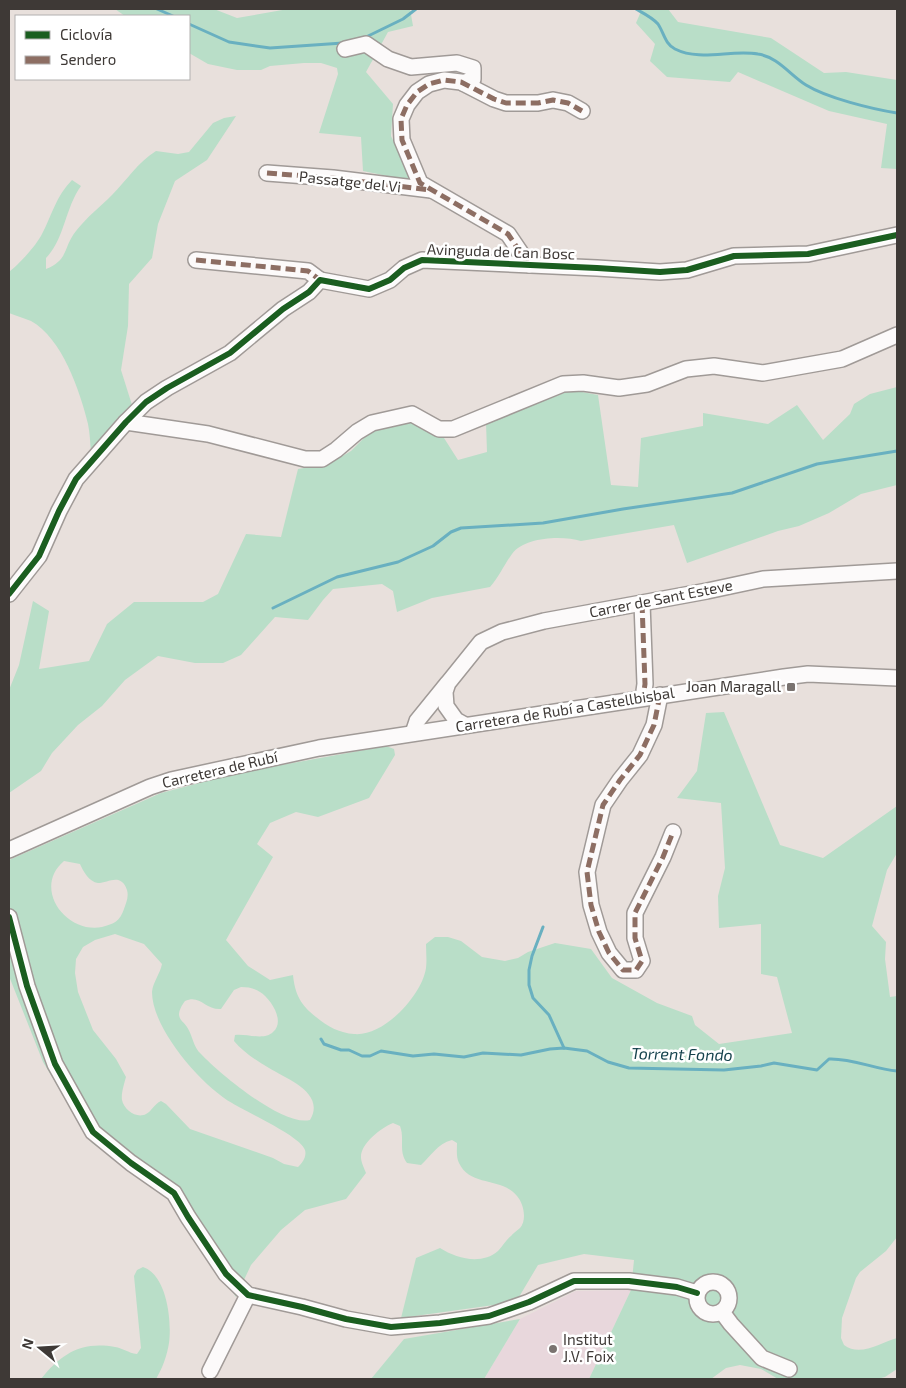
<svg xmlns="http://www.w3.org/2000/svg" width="906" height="1388" viewBox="0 0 906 1388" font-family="'Exo 2',sans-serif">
<rect width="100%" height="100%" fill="#e8e0dc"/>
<!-- education -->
<path fill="#e8d7dc" d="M631 1290 589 1379H484L520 1319 576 1291Z"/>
<!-- green -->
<g fill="#b9dec8" fill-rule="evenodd">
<path d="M115 9H214L237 18 288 9H410L413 26 388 32 366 72 393 104 391 136 412 181 363 171 361 137 319 133 338 74 337 68 321 63H304L270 66 261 70H237L208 64 189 53V16H125Z"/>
<path d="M642 9H668L678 22 771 38 824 73 846 72 897 80V169L881 168 887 124 829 111 738 72 730 82 667 77 650 61 655 44 636 23Z"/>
<path d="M236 116 207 160 175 181 158 224 152 258 129 284 128 326 121 370 132 405 91 452C90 443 90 433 88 424 80 391 62 338 31 321 24 318 16 316 9 313V272C19 264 36 246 42 234 52 215 56 196 72 180L81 186C65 208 65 238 46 258V269C69 260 63 247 76 231 87 217 100 207 112 195 127 180 138 162 156 151L178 154 189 152 213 123 224 118Z"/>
<path d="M897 387V485L861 494 829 513 799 526 778 531 687 563 674 525 581 541C562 535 524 537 512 554 504 565 499 577 490 587L432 598 397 612 393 591 382 584 333 589 323 600 308 620 275 617 241 655 223 663H195L158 656 125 680 102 706 78 725 52 753 41 771 9 793V690L19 665 33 601 49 611 39 669 89 661 107 624 134 602H203L218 594 246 534 281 537 298 469 329 464 351 451 372 430 412 422 444 438 458 460 487 452 486 423 572 390 598 395 611 485 638 487 641 438 703 426V413L768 424 797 405 823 440 850 414 854 404 870 394Z"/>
<path d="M724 712 780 845 823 858 897 806V853L887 870 872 926 886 942 885 959 890 997 897 996V1237L886 1251 860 1272 856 1278 842 1318 841 1338 844 1345C860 1357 880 1343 897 1338V1369L885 1377 877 1379H778L761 1369 740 1365 726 1368 711 1379H589L631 1290 634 1260 584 1254 538 1265 516 1302 401 1318 416 1258 440 1248C457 1259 482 1265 498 1251 503 1246 506 1240 511 1236 513 1233 517 1231 520 1228 527 1220 524 1204 517 1196 502 1177 470 1187 459 1163 456 1157 457 1150 457 1143L452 1140C437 1144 431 1156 421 1165L407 1163C398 1151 405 1139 400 1126L393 1123C381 1128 361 1143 361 1157 361 1162 364 1168 366 1173L346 1199 305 1210 281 1230 251 1265 236 1297 170 1198 92 1143 43 1062 9 976V860L161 793 238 773 386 746 394 749 395 755 369 798 318 817 296 812 270 823 257 844 273 857 226 940 248 966 270 980 293 975C295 995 301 1005 316 1017 328 1027 340 1033 354 1034 384 1037 422 995 426 968 427 960 426 952 426 944L435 937H448L461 941 482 957 505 961 518 958 528 952 555 943 591 949 612 978 657 1003 692 1016 695 1025 719 1044 792 1033 777 977 761 974V924L719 928 718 896 725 868 721 803 677 798 697 771 706 713ZM64 861 80 864C83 871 89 882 98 883 108 883 121 872 127 890 129 897 126 903 124 909 120 921 114 924 102 927 66 934 32 888 64 861ZM115 934 144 944 162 964C160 974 153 982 152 992 152 1029 202 1086 232 1103 246 1112 301 1136 305 1150 307 1157 302 1163 298 1167L284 1164 273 1158 190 1129 166 1104 161 1101C154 1104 152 1111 146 1114 137 1119 124 1110 122 1100 121 1094 124 1084 126 1077L116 1059 93 1030 78 992 75 973 76 959 83 947 95 940ZM241 987C248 987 254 988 260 992 270 998 286 1021 273 1032 264 1041 246 1033 235 1035L234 1041C243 1052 257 1061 269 1068 287 1079 326 1093 310 1120 283 1127 219 1073 201 1054 193 1047 193 1036 187 1027 184 1022 180 1021 179 1015 179 1010 182 1005 185 1001 200 994 205 1010 221 1009L234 990Z"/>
<path d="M143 1267C167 1275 172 1321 169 1343 167 1356 162 1369 156 1379H41C61 1354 81 1341 115 1347 123 1348 128 1353 137 1354L141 1348 134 1276 137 1270Z"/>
<path d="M520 1319 484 1379H371L404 1339Z"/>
</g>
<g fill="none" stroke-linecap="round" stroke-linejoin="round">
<!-- stream -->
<g stroke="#69b0c0" stroke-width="3">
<path d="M157 9 173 16"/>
<path d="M636 9C643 13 653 18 658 24 664 33 665 44 675 49 701 62 731 49 758 54 778 57 790 75 806 85 827 98 872 109 897 113"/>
<path d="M189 24 229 42 270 48 343 43"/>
<path d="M364 38 403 19 416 9"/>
<path d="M273 608 337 577 398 562 433 546 451 532 461 528 543 523 623 509 732 493 817 464 897 451"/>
<path d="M543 927 532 956 529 970V985L533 998 549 1015 564 1048"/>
<path d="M321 1039 324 1044 341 1050H349L362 1056H370L381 1051 413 1056 434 1054 464 1057 483 1053 521 1055 550 1049 564 1048 587 1051 608 1062 629 1068 724 1070 761 1066 774 1063 817 1070 829 1059C852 1058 874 1069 897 1071"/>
</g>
<defs>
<g id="minor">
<path d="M345 49 366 44 388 59 411 67 457 63 473 68V79L463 83"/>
<path d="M267 173 333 178 431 190"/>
<path d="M196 260 308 271 320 280"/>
<path d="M529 265 508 234 420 183 402 140 401 119 407 105 417 92 429 84 444 80 461 82 494 99 506 103H538L553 100 568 103 582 111"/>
<path d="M126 422 208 434 305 459H322L336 450 357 432 372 423 412 414 439 429H453L563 384 583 383 619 388 647 384 686 369 714 366 763 373 842 359 897 335"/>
<path d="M9 594 39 556 59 511 76 479 126 422 146 402 167 388 230 353 283 309 309 292 320 280 369 289 390 280 404 268 422 260 597 268 660 272 687 270 734 256 808 254 897 235"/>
<path d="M642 603 645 684 643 698"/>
<path d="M660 695 654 725 640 755 620 780 603 805 587 872 591 905 599 932 609 953 623 970H636L642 961 635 938V913L663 857 673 832"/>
<path d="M465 725 456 720 446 706 445 692 448 683 481 642 502 632 544 621 707 591 763 579 897 571"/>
<path d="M413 733 417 721 447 684"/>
<path d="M9 850 150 787 171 780 319 748 784 677 808 674 897 678"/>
<path d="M9 917 27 986 55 1064 93 1132 131 1163 174 1193 188 1217 226 1274 248 1295 302 1307 346 1319 391 1327 440 1323 489 1316 529 1302 574 1281H629L677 1287 697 1293"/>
<circle cx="713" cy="1298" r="16"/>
<path d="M722 1312 731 1324 762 1358 789 1369"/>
<path d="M210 1371 248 1295"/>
</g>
</defs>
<!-- minor casing -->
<use href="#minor" stroke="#a09a97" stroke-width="18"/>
<!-- minor -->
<use href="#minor" stroke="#fcfafa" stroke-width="15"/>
<!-- quiet -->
<g stroke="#8d6e63" stroke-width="5" stroke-dasharray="10 5" stroke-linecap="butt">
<path d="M267 173 333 178 430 190"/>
<path d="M196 260 308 271 320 280"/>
<path d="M529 265 508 234 420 183 402 140 401 119 407 105 417 92 429 84 444 80 461 82 494 99 506 103H538L553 100 568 103 582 111"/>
<path d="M642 603 645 684 643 698"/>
<path d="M660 695 654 725 640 755 620 780 603 805 587 872 591 905 599 932 609 953 623 970H636L642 961 635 938V913L663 857 673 832"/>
</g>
<defs>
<g id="cycleway">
<path d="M9 594 39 556 59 511 76 479 126 422 146 402 167 388 230 353 283 309 309 292 320 280 369 289 390 280 404 268 422 260 597 268 660 272 687 270 734 256 808 254 897 235"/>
<path d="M9 917 27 986 55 1064 93 1132 131 1163 174 1193 188 1217 226 1274 248 1295 302 1307 346 1319 391 1327 440 1323 489 1316 529 1302 574 1281H629L677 1287 697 1293"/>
</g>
</defs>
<!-- cycleway casing -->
<use href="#cycleway" stroke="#fff" stroke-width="9"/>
<!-- cycleway -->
<use href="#cycleway" stroke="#1b5e20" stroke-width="6"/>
</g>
<!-- markers -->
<g fill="#7a7370" stroke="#fff" stroke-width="2">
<rect x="786" y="682" width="10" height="10" rx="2.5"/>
<circle cx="553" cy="1349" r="5"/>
</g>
<g text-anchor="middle" stroke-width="5" stroke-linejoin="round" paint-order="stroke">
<!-- street labels -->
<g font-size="15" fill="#3e3936" stroke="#fff">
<text transform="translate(350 182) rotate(6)" y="5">Passatge del Vi</text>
<text transform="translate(501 252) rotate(2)" y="5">Avinguda de Can Bosc</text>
<text transform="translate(661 599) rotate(-11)" y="5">Carrer de Sant Esteve</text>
<text transform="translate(565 710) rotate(-9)" y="5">Carretera de Rubí a Castellbisbal</text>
<text transform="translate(220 770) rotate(-13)" y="5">Carretera de Rubí</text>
</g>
<!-- poi labels -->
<g font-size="15" fill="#3e3936" stroke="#fff" text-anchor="end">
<text x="781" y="692">Joan Maragall</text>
<text x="563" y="1345" text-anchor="start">Institut<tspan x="563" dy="17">J.V. Foix</tspan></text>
</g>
<!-- water labels -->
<g font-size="16" font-style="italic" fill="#15424d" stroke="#fff">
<text transform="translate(682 1054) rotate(1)" y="6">Torrent Fondo</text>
</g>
</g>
<!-- border -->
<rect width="906" height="1388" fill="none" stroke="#3e3936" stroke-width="20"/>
<!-- legend -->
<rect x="15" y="15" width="175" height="65" fill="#ffffff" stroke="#b2b0af"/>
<rect x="25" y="31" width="25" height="8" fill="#1b5e20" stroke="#b2b0af"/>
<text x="60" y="40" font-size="15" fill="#3e3936">Ciclovía</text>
<rect x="25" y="56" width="25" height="8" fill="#8d6e63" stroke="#b2b0af"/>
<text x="60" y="65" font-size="15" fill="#3e3936">Sendero</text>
<!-- north arrow -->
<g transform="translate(40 1348) rotate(288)" stroke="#ffffff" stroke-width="4" paint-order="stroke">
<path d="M0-4L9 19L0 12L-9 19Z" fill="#3e3936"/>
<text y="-8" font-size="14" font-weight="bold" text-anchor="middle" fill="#3e3936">N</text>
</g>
</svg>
